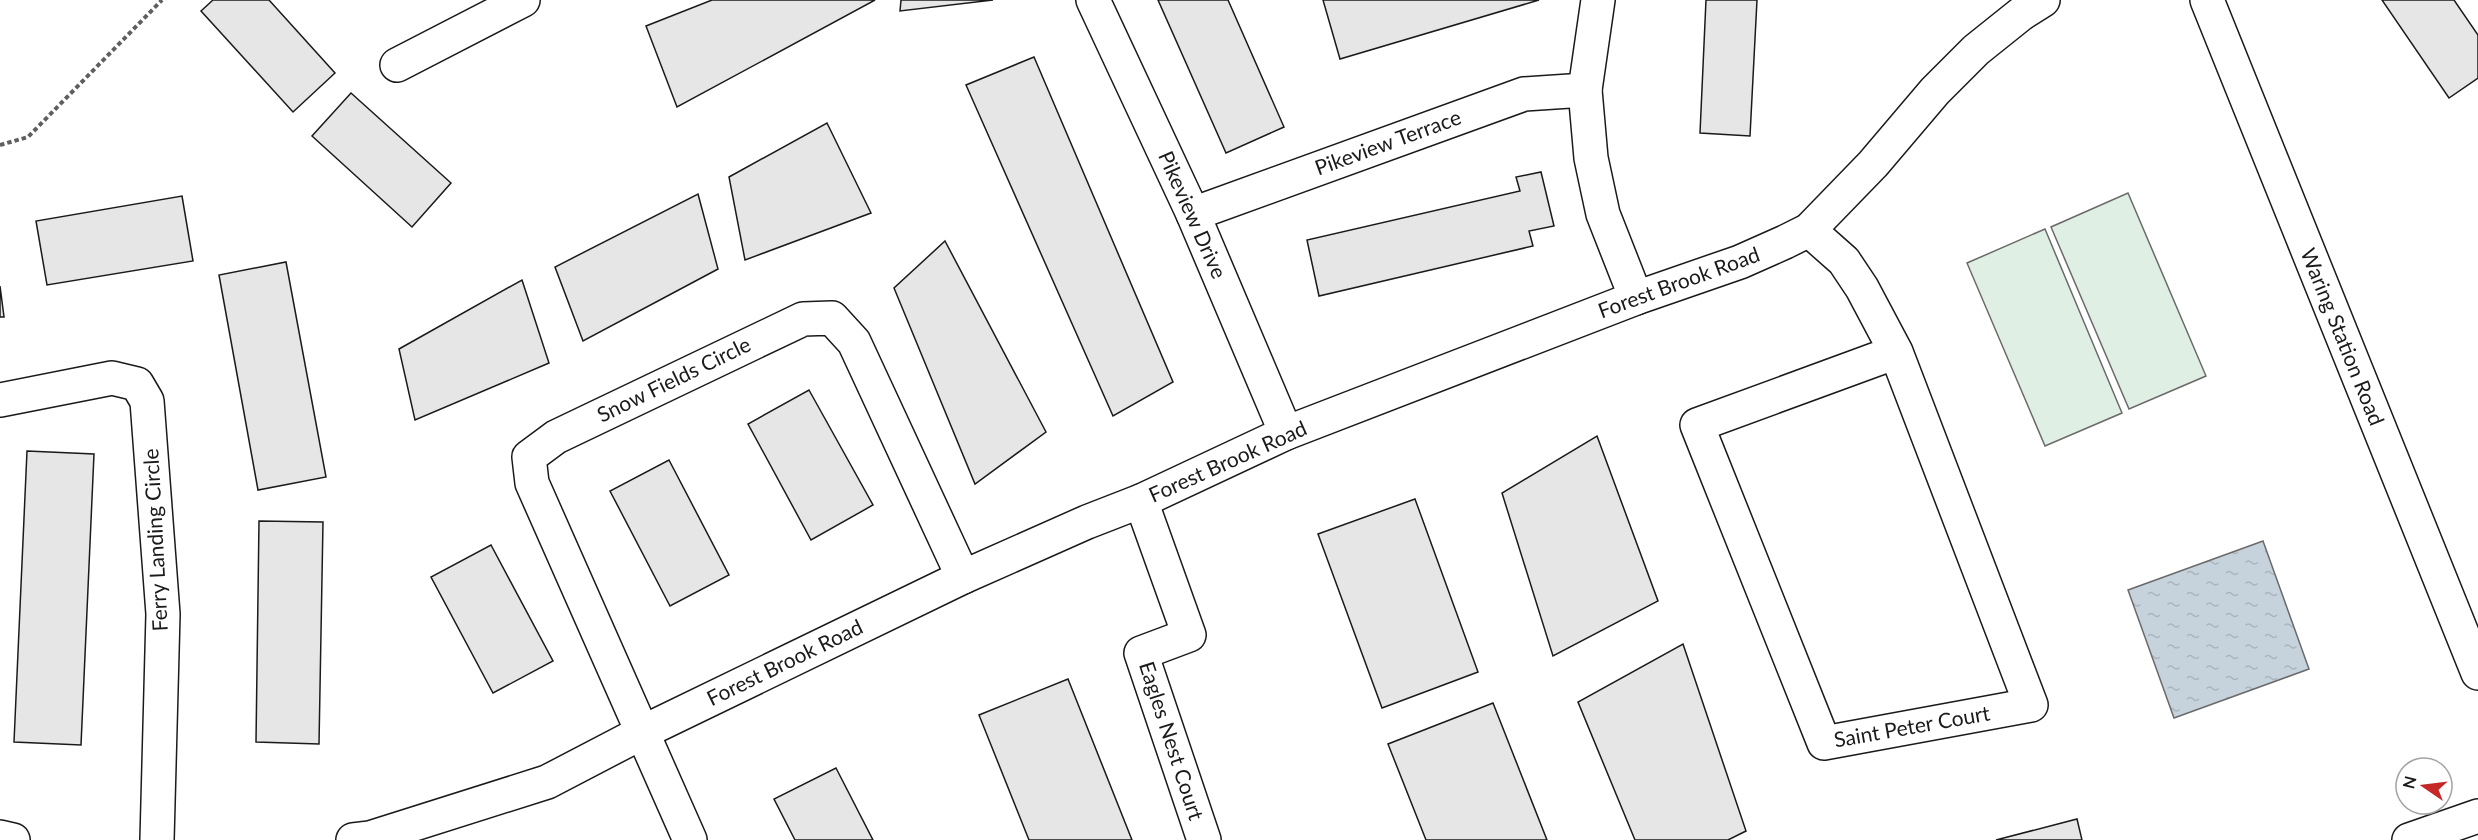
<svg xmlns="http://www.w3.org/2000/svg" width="2478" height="840" viewBox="0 0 2478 840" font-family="Lato,sans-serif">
<defs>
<pattern id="water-ripples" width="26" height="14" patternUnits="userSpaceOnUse" patternTransform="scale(1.5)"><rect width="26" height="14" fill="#c6d2dc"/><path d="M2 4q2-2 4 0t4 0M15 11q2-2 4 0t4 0" fill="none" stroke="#aab4bc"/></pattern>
</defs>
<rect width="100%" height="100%" fill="#fff"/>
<!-- pitch -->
<g fill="#e0efe3" stroke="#6a6a6a" stroke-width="1.5">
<path d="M2128 193 2206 376 2129 409 2051 227Z"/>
<path d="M2045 229 2122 413 2045 446 1967 263Z"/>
</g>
<!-- water -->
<path fill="url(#water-ripples)" stroke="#6a6a6a" stroke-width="1.5" d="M2263 541 2309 669 2174 718 2128 590Z"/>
<!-- building -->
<g fill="#e6e6e6" stroke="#1a1a1a" stroke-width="1.5">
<path d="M213 0H269L335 73 293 112 201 11Z"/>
<path d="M712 0H875L677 107 646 26Z"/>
<path d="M901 0H993L900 11Z"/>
<path d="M1158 0H1228L1284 127 1226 153Z"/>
<path d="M1323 0H1539L1340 59Z"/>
<path d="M1706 0H1757L1750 136 1700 133Z"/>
<path d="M2382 0H2454L2478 35V78L2449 98Z"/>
<path d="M1034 57 1173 382 1113 416 966 85Z"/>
<path d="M351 93 451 183 412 227 312 136Z"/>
<path d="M827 123 871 213 745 260 729 177Z"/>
<path d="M1541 172 1554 226 1529 231 1533 246 1319 296 1307 240 1520 191 1516 177Z"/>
<path d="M698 194 718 269 583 341 555 267Z"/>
<path d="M182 196 193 261 47 285 36 221Z"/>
<path d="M945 241 1046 432 975 484 894 288Z"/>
<path d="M286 262 326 477 258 490 219 275Z"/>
<path d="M522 280 549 363 415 420 399 349Z"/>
<path d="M0 286 4 317H0Z"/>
<path d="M809 390 873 505 811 540 748 424Z"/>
<path d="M1597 436 1658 601 1553 656 1502 493Z"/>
<path d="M27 451 94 454 81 745 14 742Z"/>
<path d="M669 460 729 575 670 606 610 491Z"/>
<path d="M1415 499 1478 672 1382 708 1318 534Z"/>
<path d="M259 521 323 522 319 744 256 742Z"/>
<path d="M491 545 553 661 493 693 431 577Z"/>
<path d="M1683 644 1746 831 1728 840H1635L1578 702Z"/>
<path d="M1068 679 1132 840H1029L979 715Z"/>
<path d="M1493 703 1547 840H1426L1388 744Z"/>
<path d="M836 768 873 840H795L774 799Z"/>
<path d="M2077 819 2082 840H1996Z"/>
</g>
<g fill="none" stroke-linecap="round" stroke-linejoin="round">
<defs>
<g id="street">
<path d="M1093 0 1193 214 1286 433"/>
<path d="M1598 0 1585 90 1591 158 1603 214 1636 298"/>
<path d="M397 65 523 0"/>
<path d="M1193 214 1524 94 1585 90"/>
<path d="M1809 230 1844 261 1862 288 1896 352 2031 705 1824 743 1697 425 1896 352"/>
<path d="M0 400 112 378 137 384 147 401 163 614 157 840"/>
<path d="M1141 501 1189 635 1141 653 1204 840"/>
<path d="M0 837 13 840"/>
<path d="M353 840 370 838 547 782 643 732 963 577 1087 522 1141 501 1286 433 1636 298 1740 262 1785 242 1809 230 1873 164 1935 91 1976 50 2021 14 2043 0"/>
<path d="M690 840 532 483 529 457 556 437 803 319 832 318 854 342 963 577"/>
<path d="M2409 840 2478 816"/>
</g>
<path id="secondary" d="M2207 0 2478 673"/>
</defs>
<!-- street casing -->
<use href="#street" stroke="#1a1a1a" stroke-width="36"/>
<!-- secondary casing -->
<use href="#secondary" stroke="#1a1a1a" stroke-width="36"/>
<!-- path -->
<path stroke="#5f5f5f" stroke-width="4" stroke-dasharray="4.5 3" stroke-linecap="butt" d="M0 145 28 137 162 0"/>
<!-- street -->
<use href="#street" stroke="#fff" stroke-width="33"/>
<!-- secondary -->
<use href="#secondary" stroke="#fff" stroke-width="33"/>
</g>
<g text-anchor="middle" stroke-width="4.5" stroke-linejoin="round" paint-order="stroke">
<!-- street labels -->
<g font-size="21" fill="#1a1a1a" stroke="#fff">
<text transform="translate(1388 143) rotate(-20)" y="7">Pikeview Terrace</text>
<text transform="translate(1192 215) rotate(66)" y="7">Pikeview Drive</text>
<text transform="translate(1679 283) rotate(-20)" y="7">Forest Brook Road</text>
<text transform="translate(2342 337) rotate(68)" y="7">Waring Station Road</text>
<text transform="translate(674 380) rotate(-26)" y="7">Snow Fields Circle</text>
<text transform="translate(1228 462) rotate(-24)" y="7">Forest Brook Road</text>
<text transform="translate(156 540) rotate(-93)" y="7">Ferry Landing Circle</text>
<text transform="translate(785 663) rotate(-26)" y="7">Forest Brook Road</text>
<text transform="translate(1912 727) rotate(-10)" y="7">Saint Peter Court</text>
<text transform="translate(1171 741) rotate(72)" y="7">Eagles Nest Court</text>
</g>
</g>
<!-- north arrow -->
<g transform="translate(2424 786) rotate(284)"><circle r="28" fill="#ffffff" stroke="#a3a3a3" stroke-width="1.5"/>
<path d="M0-4.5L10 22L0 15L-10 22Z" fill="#c62828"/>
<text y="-9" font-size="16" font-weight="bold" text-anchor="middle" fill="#1a1a1a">N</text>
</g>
</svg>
